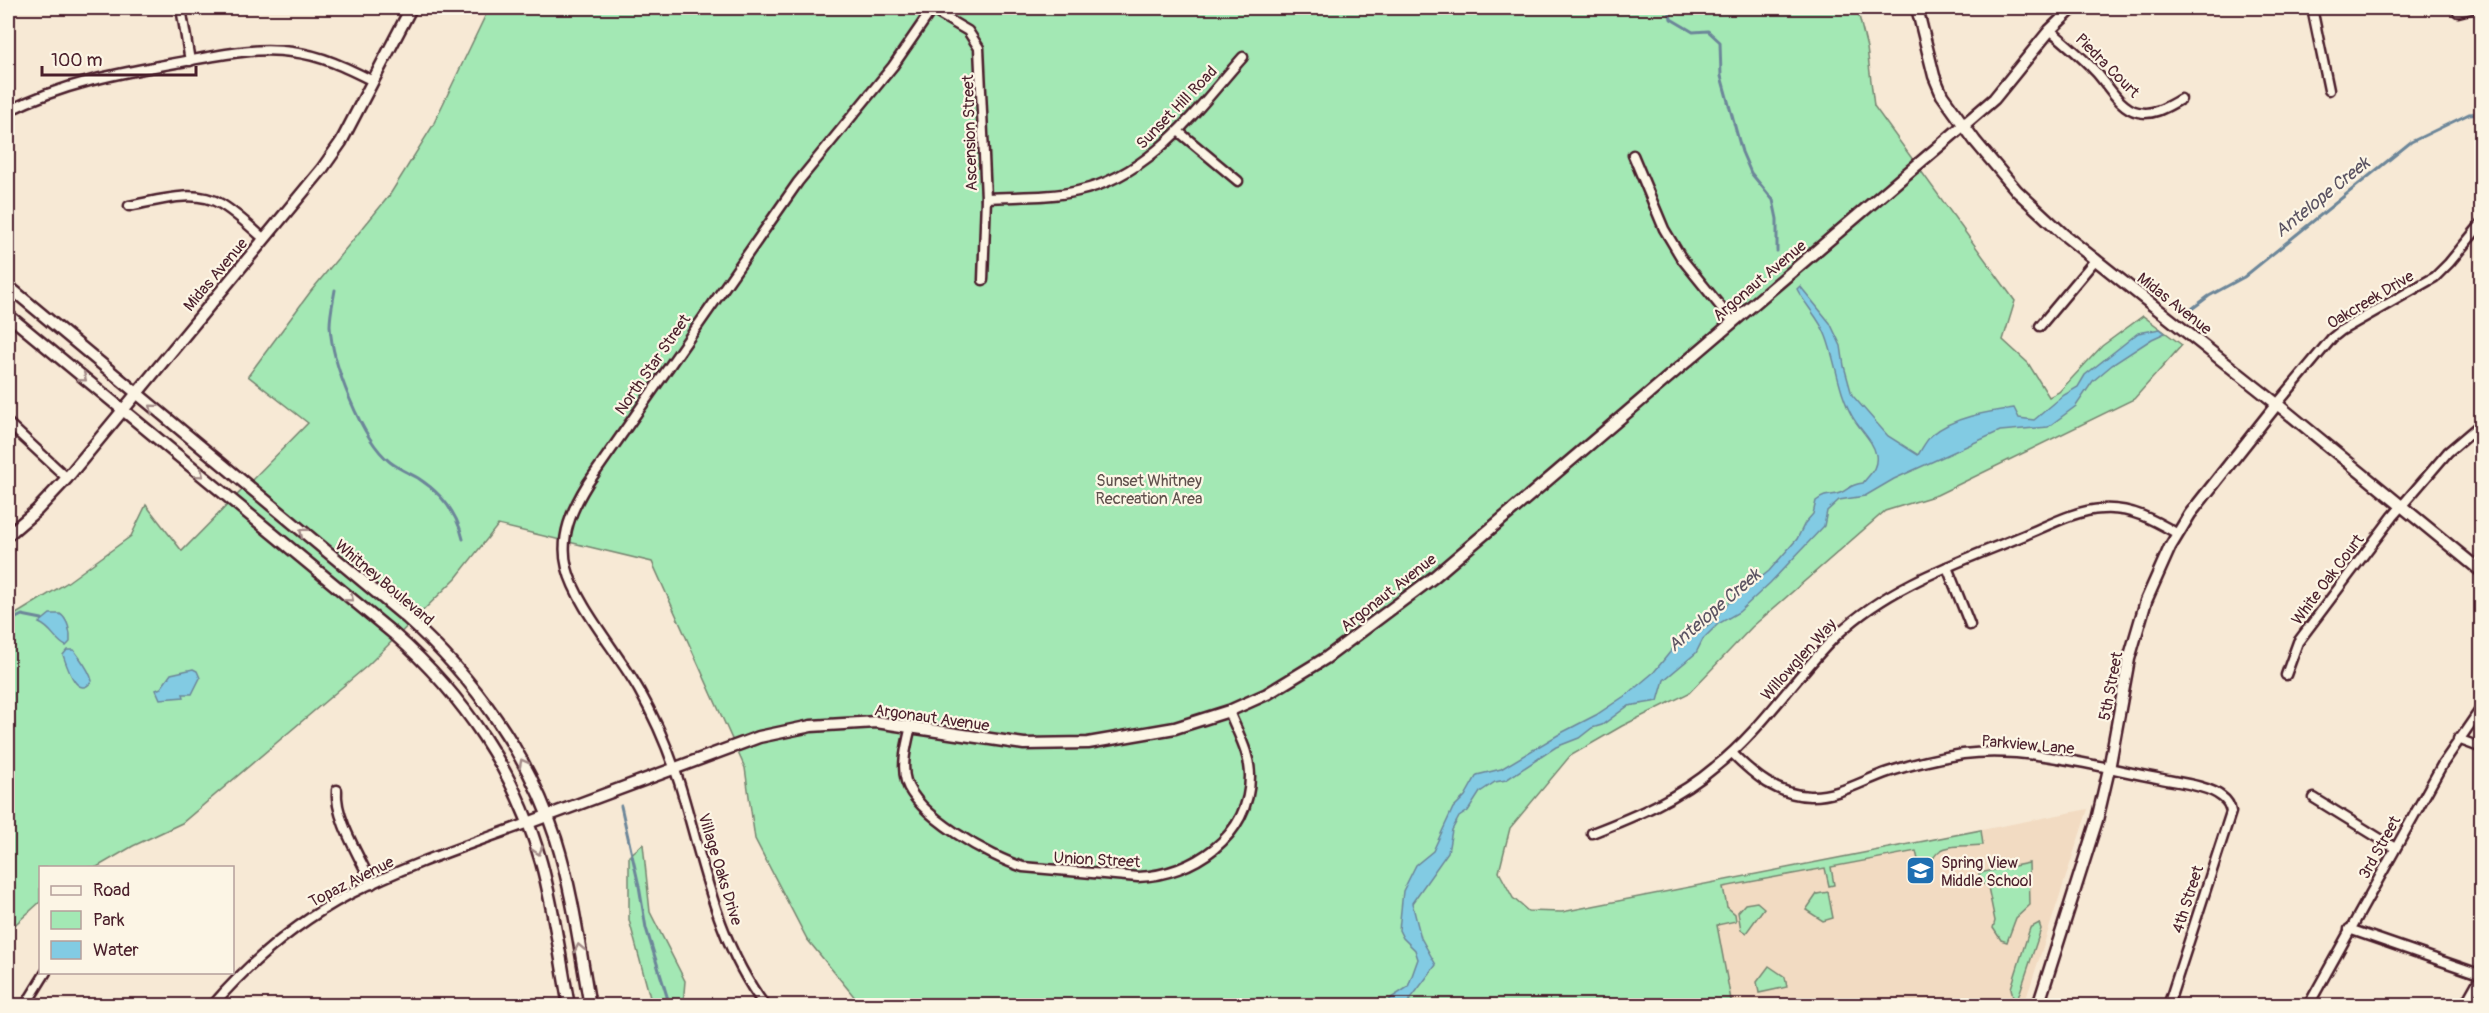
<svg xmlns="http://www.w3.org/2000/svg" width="2489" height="1013" viewBox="0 0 2489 1013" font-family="Pangolin,sans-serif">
<rect width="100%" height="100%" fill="#f7e9d5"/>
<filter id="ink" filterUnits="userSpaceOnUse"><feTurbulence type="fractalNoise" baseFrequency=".0167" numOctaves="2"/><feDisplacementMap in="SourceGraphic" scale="12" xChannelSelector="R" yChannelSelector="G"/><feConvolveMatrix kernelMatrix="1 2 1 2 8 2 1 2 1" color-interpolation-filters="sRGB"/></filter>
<g filter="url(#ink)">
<!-- built -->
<path fill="#f2dbc2" d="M2088 809 2024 1005 1426 1006 1484 928Z"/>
<!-- green -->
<g fill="#a3e8b4" stroke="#768470" stroke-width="1.5">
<path d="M489 8H1857L1867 48 1874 106 2015 301 2003 340 2028 363 2049 397 2059 392 2102 346 2143 316 2182 345 2134 399 1937 495 1885 511 1752 627 1689 693 1622 726 1570 756 1510 828 1499 872 1513 898 1528 911 1562 912 1981 830 1983 845C1946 848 1934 840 1926 881H1923L1916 851 1831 867 1834 885 1829 886 1825 868 1723 887 1727 907 1735 914 1736 921 1717 925 1732 1005H861L807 939 755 839 745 768 652 562 498 525 456 578 367 666 182 823 133 846 97 867 40 868V902L8 931V619L65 584 131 536 146 505 182 551 308 423 248 376 311 291 389 196 432 127Z"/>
<path d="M643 844 650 912 685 981 683 1005H652L629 920V856Z"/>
<path d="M2029 863 2030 905 2016 918 2007 942 2001 940 1993 928 1995 921 1988 887 1981 882 1979 873Z"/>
<path d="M1828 892 1833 918 1823 921 1806 910 1817 894Z"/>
<path d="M1757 902 1764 908 1746 933 1741 930 1738 912 1745 904Z"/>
<path d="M2039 923 2041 929 2018 998H2013L2011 988 2030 928Z"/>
<path d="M1769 966 1785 977 1787 987 1759 993 1757 982Z"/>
</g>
<!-- water -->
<g fill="#82cbe3" stroke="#6c8699" stroke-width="1.5">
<path d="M1800 286 1830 323 1841 346 1844 366 1852 395 1888 436 1918 455C1922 449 1926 440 1932 435 1953 417 1987 412 2014 408L2019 418 2034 420 2064 395 2078 387 2085 375 2138 333 2160 329 2165 333 2152 339 2112 365 2093 381 2076 406 2048 427 2000 431 1894 479 1865 496 1839 500 1827 511 1824 526 1770 583 1739 612 1718 624 1703 639 1696 653 1664 680 1658 701 1628 706 1602 725 1592 728 1579 738 1556 747 1506 780 1495 782 1480 792 1468 811 1459 817 1452 830 1448 852 1412 903 1421 938 1436 965 1406 1005H1386L1391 998 1408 987 1418 959 1415 950 1403 938 1399 930 1403 891 1416 865 1433 851 1453 808 1465 796 1477 775 1501 769 1563 732 1596 715 1629 693 1654 672 1684 635 1699 631 1710 624 1725 606 1769 571 1797 539 1805 523 1813 514 1816 501C1828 492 1830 497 1840 493 1850 489 1848 485 1863 483 1870 474 1878 468 1876 455 1873 440 1859 429 1852 416 1838 391 1836 362 1826 336 1820 319 1805 305 1797 289Z"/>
<path d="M50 614H60C68 619 71 633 70 642L66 646C55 641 52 628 39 623Z"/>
<path d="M67 650H74C80 659 90 670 92 681 77 701 67 666 63 655Z"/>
<path d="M193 669 197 671 200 678 192 694H183L184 697 160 699 156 690 161 688 171 674Z"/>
</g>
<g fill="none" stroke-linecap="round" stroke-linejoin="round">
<!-- stream -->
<g stroke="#6c8699" stroke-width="3">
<path d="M1669 8 1671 19 1693 32 1708 31 1720 42 1721 76 1742 152 1751 173 1773 200 1777 219V251"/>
<path d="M335 290C333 302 330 314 330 326 332 363 361 439 390 462 399 469 409 473 418 478 441 493 457 512 463 539"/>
<path d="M2185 314 2209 296 2244 277 2411 142 2469 114 2482 113"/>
<path d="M8 622 22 615 42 619"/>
<path d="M621 806 639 886 646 928 670 1006"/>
</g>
<defs>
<g id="minor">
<path d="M181 8 190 61"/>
<path d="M2312 8 2329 90"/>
<path d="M932 10 968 31 979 48 986 198 983 280"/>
<path d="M2458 12 2474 8"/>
<path d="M2050 30C2065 43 2081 56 2095 71 2107 83 2119 108 2138 112 2154 116 2168 106 2181 99"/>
<path d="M8 111C68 81 126 72 192 60 225 54 258 47 292 52 321 55 347 68 373 81"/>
<path d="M1178 131 1238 181"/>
<path d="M1633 155 1664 229 1682 259 1733 322"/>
<path d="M986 198C1017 196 1048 198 1078 191 1152 175 1196 110 1243 57"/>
<path d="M129 206C157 201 194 188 221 204 236 213 251 227 264 239"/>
<path d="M2040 326 2096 259"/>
<path d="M2277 404 2332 338 2342 330 2435 277 2449 263 2482 223"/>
<path d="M8 423 67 478"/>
<path d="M1947 567 1970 625"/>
<path d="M2286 675 2298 642 2393 516 2448 452 2482 423"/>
<path d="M911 726C907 743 901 765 906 781 917 816 990 857 1023 867L1138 877C1192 875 1250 837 1250 776 1250 753 1237 732 1229 711"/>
<path d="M2458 739 2482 748"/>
<path d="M1732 753C1754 775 1777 795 1810 796 1837 797 1862 781 1888 772 1912 764 1938 758 1963 754 2026 746 2095 766 2157 778 2175 782 2208 785 2222 797 2228 801 2230 806 2231 812L2168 1006"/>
<path d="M337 790C334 817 361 859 372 884"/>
<path d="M2314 798 2395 848"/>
<path d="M1592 833C1636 816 1679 798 1715 767 1763 729 1795 676 1838 634 1891 584 1960 562 2025 535 2049 525 2076 510 2102 509 2131 507 2154 520 2178 534"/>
<path d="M2349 929 2482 975"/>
<path d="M25 1006 46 972"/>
<path d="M212 1006C251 961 297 922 350 894 406 865 468 845 528 823"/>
<path d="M765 1006C715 939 703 859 679 782 669 751 655 718 639 690 619 654 576 605 567 568 559 537 572 509 588 483L798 182 893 66 933 8"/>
<path d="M2308 1006 2442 765 2482 707"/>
<path d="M2464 1006 2482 974"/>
</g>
<g id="tertiary">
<path d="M1917 8 1934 76 1942 95 1975 141 2017 191 2063 234 2277 404 2482 572"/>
<path d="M8 286 407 618C474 678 528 753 556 839 573 893 580 951 590 1006"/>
<path d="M8 315 394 634C463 695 516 772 541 862 554 908 560 958 569 1006"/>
<path d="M8 535 37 510 67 478 322 169 341 142 411 8"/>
<path d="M528 823 759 737 811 726 876 722 1024 744 1088 743 1175 728 1229 711 1267 694 1326 658 1434 577 1951 136 1994 99 2050 30 2073 8"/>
<path d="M2038 1006 2097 820 2109 769 2129 659 2146 601 2170 547 2190 514 2277 404"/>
</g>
</defs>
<!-- minor casing -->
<use href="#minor" stroke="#4a1f2b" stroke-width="13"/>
<!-- tertiary casing -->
<use href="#tertiary" stroke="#4a1f2b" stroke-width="15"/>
<!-- minor -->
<use href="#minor" stroke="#fcf5e5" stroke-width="8"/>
<!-- tertiary -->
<use href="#tertiary" stroke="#fcf5e5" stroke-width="10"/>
</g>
<!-- one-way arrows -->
<defs><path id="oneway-chevron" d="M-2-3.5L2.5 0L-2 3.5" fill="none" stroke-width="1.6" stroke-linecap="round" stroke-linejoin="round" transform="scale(1.5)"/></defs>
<g stroke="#a38a88">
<use href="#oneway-chevron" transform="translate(83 378) rotate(40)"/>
<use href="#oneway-chevron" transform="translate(153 408) rotate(-140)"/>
<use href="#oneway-chevron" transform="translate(200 474) rotate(40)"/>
<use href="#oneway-chevron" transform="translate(303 532) rotate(-140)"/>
<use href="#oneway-chevron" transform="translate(350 598) rotate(40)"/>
<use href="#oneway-chevron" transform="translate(523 763) rotate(-118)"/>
<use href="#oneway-chevron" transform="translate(538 851) rotate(73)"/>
<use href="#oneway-chevron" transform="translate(579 948) rotate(-101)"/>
</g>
</g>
<!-- icons -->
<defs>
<symbol id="school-square" viewBox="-11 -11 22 22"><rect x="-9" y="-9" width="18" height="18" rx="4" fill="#1f6fb2" stroke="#fcf5e5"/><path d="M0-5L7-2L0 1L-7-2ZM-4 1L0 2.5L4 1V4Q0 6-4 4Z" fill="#fff"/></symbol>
</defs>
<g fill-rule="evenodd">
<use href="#school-square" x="1904" y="854" width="33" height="33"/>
</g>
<g text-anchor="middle" stroke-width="4.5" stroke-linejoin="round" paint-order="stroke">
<!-- street labels -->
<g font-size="16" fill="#4a1f2b" stroke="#fcf5e5">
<text transform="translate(2108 65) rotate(45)" y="6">Piedra Court</text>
<text transform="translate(1176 107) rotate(-46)" y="6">Sunset Hill Road</text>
<text transform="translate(969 133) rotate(-92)" y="6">Ascension Street</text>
<text transform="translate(215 274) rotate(-50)" y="6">Midas Avenue</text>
<text transform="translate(1759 280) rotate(-40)" y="6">Argonaut Avenue</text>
<text transform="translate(2370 299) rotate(-31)" y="6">Oakcreek Drive</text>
<text transform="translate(2175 303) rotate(38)" y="6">Midas Avenue</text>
<text transform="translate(652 364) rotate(-55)" y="6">North Star Street</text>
<text transform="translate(2327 579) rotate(-53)" y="6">White Oak Court</text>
<text transform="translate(385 582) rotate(40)" y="6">Whitney Boulevard</text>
<text transform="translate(1388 592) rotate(-38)" y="6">Argonaut Avenue</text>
<text transform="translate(1798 659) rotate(-48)" y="6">Willowglen Way</text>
<text transform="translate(2110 686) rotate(-79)" y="6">5th Street</text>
<text transform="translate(932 717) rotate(8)" y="6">Argonaut Avenue</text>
<text transform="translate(2028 744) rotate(5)" y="6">Parkview Lane</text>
<text transform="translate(2379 847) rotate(-61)" y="6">3rd Street</text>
<text transform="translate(1097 859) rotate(3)" y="6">Union Street</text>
<text transform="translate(721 869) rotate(73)" y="6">Village Oaks Drive</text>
<text transform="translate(351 881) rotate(-27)" y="6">Topaz Avenue</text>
<text transform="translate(2187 899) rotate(-72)" y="6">4th Street</text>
</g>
<!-- park labels -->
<g font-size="16" fill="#60514d" stroke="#fcf5e5">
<text x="1149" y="486">Sunset Whitney<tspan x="1149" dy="18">Recreation Area</tspan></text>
</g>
<!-- poi labels -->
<g font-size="16" fill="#4a1f2b" stroke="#fcf5e5" text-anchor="start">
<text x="1941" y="868">Spring View<tspan x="1941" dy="18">Middle School</tspan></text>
</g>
<!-- water labels -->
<g font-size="18" font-style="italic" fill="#5b5362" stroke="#fcf5e5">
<text transform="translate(2322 197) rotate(-39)" y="6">Antelope Creek</text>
<text transform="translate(1714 610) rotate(-41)" y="6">Antelope Creek</text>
</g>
</g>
<!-- margin -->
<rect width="2489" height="1013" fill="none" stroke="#fcf5e5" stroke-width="30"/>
<rect x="15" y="15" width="2459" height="983" fill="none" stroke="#4a1f2b" stroke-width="2" filter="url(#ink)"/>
<!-- legend -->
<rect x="39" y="866" width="195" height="108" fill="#fcf5e5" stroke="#b59f9b" stroke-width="1.5"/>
<rect x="51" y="886" width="30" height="9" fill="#fcf5e5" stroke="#b59f9b" stroke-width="1.5"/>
<text x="93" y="896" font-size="18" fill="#4a1f2b">Road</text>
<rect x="51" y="911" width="30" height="18" fill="#a3e8b4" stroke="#b59f9b" stroke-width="1.5"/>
<text x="93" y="926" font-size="18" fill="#4a1f2b">Park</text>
<rect x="51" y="941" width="30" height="18" fill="#82cbe3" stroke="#b59f9b" stroke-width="1.5"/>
<text x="93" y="956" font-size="18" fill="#4a1f2b">Water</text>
<!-- scale -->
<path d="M42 66v9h154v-9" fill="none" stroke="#4a1f2b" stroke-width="3"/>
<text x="51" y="66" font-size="18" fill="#4a1f2b" stroke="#fcf5e5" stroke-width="4.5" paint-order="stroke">100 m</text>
</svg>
